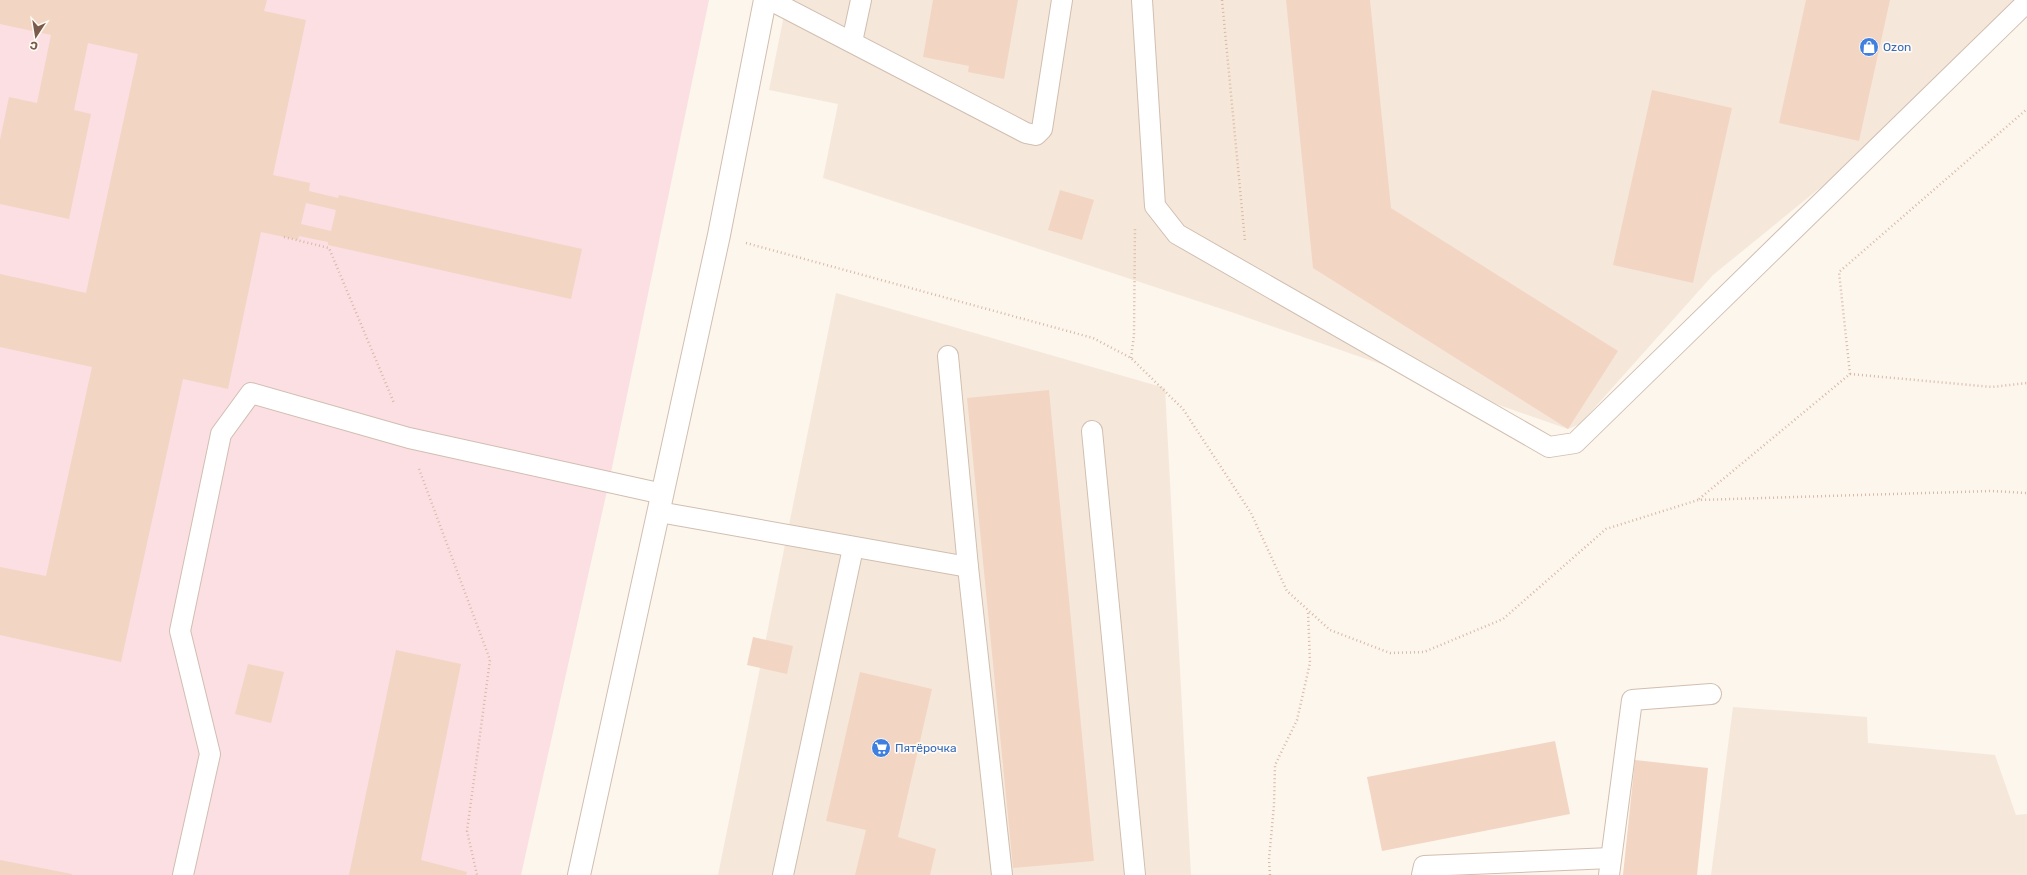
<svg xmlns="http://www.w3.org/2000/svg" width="2027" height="875" viewBox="0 0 2027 875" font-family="Rubik,sans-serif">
<rect width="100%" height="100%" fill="#fdf6ec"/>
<!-- residential -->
<g fill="#f5e8da">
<path d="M787 0H2018L1826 183 1713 275 1580 424 1568 429 1231 312 823 178 838 104 769 90Z"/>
<path d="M836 293 1165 388 1191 875H718Z"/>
<path d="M1733 707 1867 717 1868 743 1995 755 2016 815 2027 814V875H1711Z"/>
</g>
<!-- medical -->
<path fill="#fbdfe3" d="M0 0H709L609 482 521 875H0Z"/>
<!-- building -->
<g fill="#f3d5c3" fill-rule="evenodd">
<path d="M0 0H267L264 11 306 20 273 175 310 183 309 191 338 198 339 195 582 249 571 299 328 245V242L299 236 298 240 261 232 228 389 183 379 121 662 0 635V567L46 576 92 367 0 347V274L86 293 138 54 88 43 74 110 91 114 69 219 0 204V140L9 97 37 103 51 35 0 24ZM306 203 336 210 331 231 301 224Z"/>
<path d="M933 0H1018L1004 79 968 72 969 66 923 57Z"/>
<path d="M1286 0H1370L1391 208 1618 351 1568 429 1313 268Z"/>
<path d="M1806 0H1890L1859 141 1779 123Z"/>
<path d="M1652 90 1732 108 1693 283 1613 265Z"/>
<path d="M1060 190 1094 200 1082 240 1048 230Z"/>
<path d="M1049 390 1094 861 1013 868 967 398Z"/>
<path d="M753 637 793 646 787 674 747 665Z"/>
<path d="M396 650 461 664 421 860 467 872 466 875H349Z"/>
<path d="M248 664 284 672 271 723 235 714Z"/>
<path d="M860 672 932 689 898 837 936 849 930 875H855L866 830 826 821Z"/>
<path d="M1555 741 1570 814 1382 851 1367 777Z"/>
<path d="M1635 760 1708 768 1697 875H1623Z"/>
<path d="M0 860 72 874V875H0Z"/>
</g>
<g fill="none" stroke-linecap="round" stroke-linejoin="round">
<defs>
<g id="lane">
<path d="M770 0 1026 133 1036 135 1042 129 1062 0"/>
<path d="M1142 0 1155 206 1177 234 1549 447 1575 443 2027 2"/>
<path d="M852 42 861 0"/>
<path d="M948 356 968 567 1002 875"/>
<path d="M1092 431 1135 875"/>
<path d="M659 512 968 567"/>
<path d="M183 875 210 754 180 631 221 434 251 393 409 438 663 494"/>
<path d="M783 875 853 548"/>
<path d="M1422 875 1424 866 1611 858"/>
<path d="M1609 875 1632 700 1711 694"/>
</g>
<path id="street" d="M579 875 719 235 765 0"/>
</defs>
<!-- lane casing -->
<use href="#lane" stroke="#d1beb0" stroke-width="22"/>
<!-- street casing -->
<use href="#street" stroke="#d1beb0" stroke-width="24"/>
<!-- path -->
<g stroke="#d9b8a5" stroke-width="2.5" stroke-dasharray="1 3" stroke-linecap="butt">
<path d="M1222 0 1245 241"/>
<path d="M284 237 329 248 394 403"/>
<path d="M746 243 1093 338 1131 358 1183 409 1251 513 1287 591 1330 630 1390 653 1424 652 1503 619 1606 529 1698 500 1991 491 2027 493"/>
<path d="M1131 358 1134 335 1135 227"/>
<path d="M1850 374 1992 387 2027 383"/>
<path d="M419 469 490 660 467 831 477 875"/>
<path d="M1699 499 1850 374 1839 272 2027 109"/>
<path d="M1270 875 1269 859 1274 805 1275 765 1297 720 1310 663 1308 610"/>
</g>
<!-- lane -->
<use href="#lane" stroke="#fff" stroke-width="20"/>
<!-- street -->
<use href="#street" stroke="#fff" stroke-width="22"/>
</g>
<!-- icons -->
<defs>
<symbol id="shop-disc" viewBox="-11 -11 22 22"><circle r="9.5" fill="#3f7fe0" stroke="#fffaf3"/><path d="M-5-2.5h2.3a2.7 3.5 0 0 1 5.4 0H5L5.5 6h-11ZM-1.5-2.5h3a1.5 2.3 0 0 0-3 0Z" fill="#fff"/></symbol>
<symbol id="supermarket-disc" viewBox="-11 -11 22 22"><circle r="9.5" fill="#3f7fe0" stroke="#fffaf3"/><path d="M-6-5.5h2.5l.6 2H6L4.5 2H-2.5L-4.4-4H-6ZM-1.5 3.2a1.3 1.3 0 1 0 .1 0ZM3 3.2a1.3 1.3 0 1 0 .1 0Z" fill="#fff"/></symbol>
</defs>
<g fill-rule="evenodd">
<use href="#shop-disc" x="1858" y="36" width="22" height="22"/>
<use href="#supermarket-disc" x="870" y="737" width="22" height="22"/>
</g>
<g text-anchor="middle" stroke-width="3.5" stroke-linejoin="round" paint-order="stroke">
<!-- shop labels -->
<g font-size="12" fill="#366cbe" stroke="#fffaf3" text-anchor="start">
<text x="1883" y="51">Ozon</text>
<text x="895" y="752">Пятёрочка</text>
</g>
</g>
<!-- north arrow -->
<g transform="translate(36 36) rotate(192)" stroke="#fffaf3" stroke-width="3" paint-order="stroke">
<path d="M0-3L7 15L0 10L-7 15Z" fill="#7a5c4d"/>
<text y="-6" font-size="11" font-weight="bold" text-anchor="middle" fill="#7a5c4d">С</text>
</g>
</svg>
